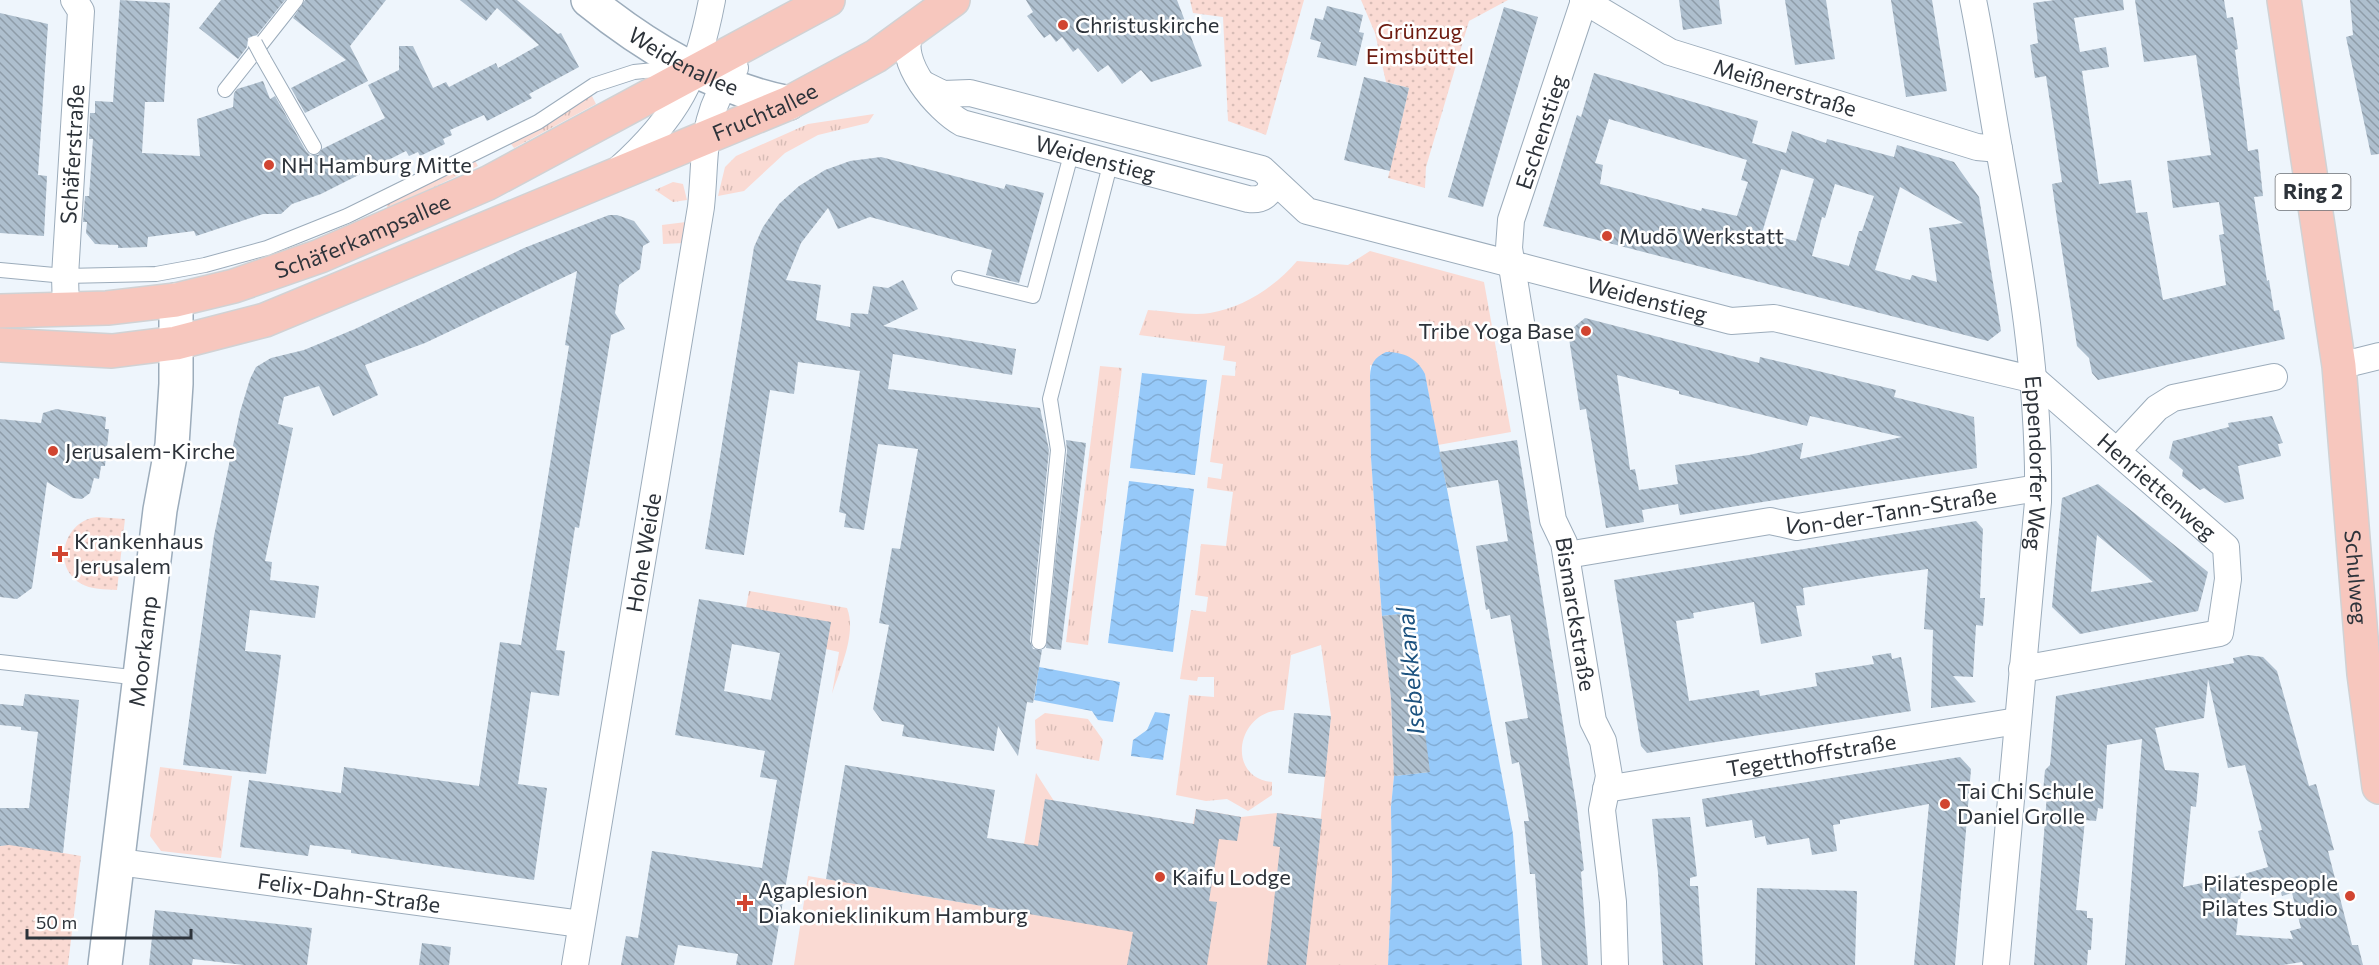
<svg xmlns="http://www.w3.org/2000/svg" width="2379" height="965" viewBox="0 0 2379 965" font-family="Commissioner,sans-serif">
<defs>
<pattern id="grass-tufts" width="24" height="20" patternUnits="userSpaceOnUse" patternTransform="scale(1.5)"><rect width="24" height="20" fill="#fadad3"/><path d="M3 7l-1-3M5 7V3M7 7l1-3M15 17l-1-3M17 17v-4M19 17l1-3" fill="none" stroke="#d7bcb6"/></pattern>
<pattern id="park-dots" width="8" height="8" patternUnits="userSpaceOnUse" patternTransform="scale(1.5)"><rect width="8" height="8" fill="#fadad3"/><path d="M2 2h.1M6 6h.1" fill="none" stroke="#d7bcb6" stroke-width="1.8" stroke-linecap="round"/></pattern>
<pattern id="water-waves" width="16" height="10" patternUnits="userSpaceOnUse" patternTransform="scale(1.5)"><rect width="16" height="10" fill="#96c9f9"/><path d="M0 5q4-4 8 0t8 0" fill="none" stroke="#82add6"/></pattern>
<pattern id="building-back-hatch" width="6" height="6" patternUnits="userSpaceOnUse" patternTransform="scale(1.5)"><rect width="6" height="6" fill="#aebfce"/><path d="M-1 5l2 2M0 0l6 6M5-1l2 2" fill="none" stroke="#8e9ca8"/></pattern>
</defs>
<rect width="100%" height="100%" fill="#eef5fc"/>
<!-- grass -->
<g fill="url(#grass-tufts)">
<path d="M591 94 596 104 514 148 511 144 544 127Z"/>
<path d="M874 114 868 123 818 135 785 153 744 191 718 196 725 167 736 156 808 124Z"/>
<path d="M475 161 478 166 388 209 386 204Z"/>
<path d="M673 182 683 184 687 200 673 202 655 190Z"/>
<path d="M686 222 684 243 663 244 662 225Z"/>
<path d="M1370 251 1484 282 1511 432 1438 445 1425 374 1370 365 1371 458 1382 616 1391 698 1394 776 1391 807 1392 877 1388 965H1306L1331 716 1321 645 1291 655 1284 710C1236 709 1225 778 1272 782V795L1248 811 1227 799 1206 801 1176 795 1189 695 1214 697V677H1198L1197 681 1180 679 1191 610 1206 612 1208 597 1195 595 1201 544 1226 546 1233 492 1207 488 1208 477 1221 479 1223 464 1210 462 1222 375 1235 376 1236 362 1223 360 1225 346 1139 335 1148 310C1168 311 1191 316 1210 313 1243 308 1276 286 1297 261L1348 265Z"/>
<path d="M1100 366 1122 368 1088 645 1066 642Z"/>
<path d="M749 591 847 608C857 633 840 669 832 694L839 652 826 649 746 608Z"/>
<path d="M1045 713 1088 719 1103 740 1099 761 1036 749 1035 720Z"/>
<path d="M160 767 232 776 221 858 161 851 150 836Z"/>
</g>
<!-- park -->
<g fill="url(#park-dots)">
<path d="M1190 0H1304L1266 135 1228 121 1223 17 1193 13Z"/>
<path d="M1361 0H1508L1469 21 1426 167 1425 188 1388 178 1409 88 1386 82 1375 33Z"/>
<path d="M97 517 125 519 117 590C105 589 91 590 80 583 51 565 65 520 97 517Z"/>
<path d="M11 844 81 856 68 965H0V846Z"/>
</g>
<!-- pitch -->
<path fill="#fadad3" d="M1036 773 1054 801 1193 824 1196 809 1241 817 1277 813 1322 819 1306 965H794L808 876 1000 909 1011 842 1024 844Z"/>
<!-- water -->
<g fill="url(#water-waves)">
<path d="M1386 352C1404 352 1417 358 1425 374L1513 834 1522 965H1388L1392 877 1391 807 1394 776 1429 772 1410 613 1382 616 1371 458 1370 376C1371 363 1374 358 1386 352Z"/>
<path d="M1142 373 1207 380 1195 475 1130 468Z"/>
<path d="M1129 481 1194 489 1173 652 1108 643Z"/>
<path d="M1039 667 1120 682 1113 722 1098 720 1092 711 1034 700Z"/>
<path d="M1155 712 1170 714 1163 760 1131 756 1133 740 1147 730Z"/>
</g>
<!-- building -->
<g fill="url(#building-back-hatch)" fill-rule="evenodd">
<path d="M120 0 170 3 164 102H145L142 153 200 156 197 119 233 107 234 93 237 89 263 81 270 99 275 96 306 151 310 155H318L322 149 385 118 368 85 399 70V46H413L433 88 446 82 449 87 496 63 498 68 539 45 497 8 486 21 460 0H517L558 34 561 33 579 67 529 94 532 98 487 121 484 115 450 130 452 135 443 139 445 144 420 156 418 152 409 156 406 151 321 194 292 204 281 214H263L196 236 194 231 148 237 147 247 118 248V245L95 244 86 233 87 222H83L85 196H89L93 139H89L90 113H95V101L113 102Z"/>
<path d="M221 0H285L257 35 248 38 247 47 238 59 199 28Z"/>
<path d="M305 0H386L350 46 368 81 305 113 291 88 346 60 293 18Z"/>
<path d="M1026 0H1177L1202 66 1151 82 1141 70 1122 84 1108 65 1098 72 1078 48 1073 52 1062 37 1056 42 1050 34 1044 38 1027 16 1033 12Z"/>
<path d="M1679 0H1719L1722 24 1683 30Z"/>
<path d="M1785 0H1826L1835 59 1795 65Z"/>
<path d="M1891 0H1932L1947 91 1906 97Z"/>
<path d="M2055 0H2123L2124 10 2074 18 2080 52 2106 47 2109 67 2082 71 2099 184 2131 180 2136 213 2147 212 2163 300 2226 285 2219 235 2224 234 2219 202 2173 208 2167 161 2211 155 2196 55 2144 62 2135 0H2224L2227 18 2233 17 2238 49 2235 50 2248 151 2258 149 2263 196 2254 197 2267 281 2269 280 2274 311 2279 310 2285 339 2098 380 2092 373 2089 358 2077 346 2056 212 2052 184 2062 182 2046 76 2035 78 2030 45 2038 43 2033 3Z"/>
<path d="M2350 0H2379V154L2371 155 2346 37 2353 35Z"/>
<path d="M1327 6 1363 15 1359 32 1364 33 1356 66 1317 57 1321 42 1310 39 1315 18 1323 20Z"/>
<path d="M1504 7 1538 17 1483 207 1448 197Z"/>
<path d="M0 13 48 24 38 175 47 176 44 236 0 233Z"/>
<path d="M1594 73 1758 121 1752 143 1786 153 1792 131 1826 143 1827 139 1894 157 1897 145 1954 162 1979 197 2001 331 1988 341 1543 226 1577 115 1581 117ZM1609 119 1747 160 1741 180 1748 182 1737 216 1702 208 1701 211 1600 184 1603 165 1595 163ZM1781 169 1814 179 1796 241 1762 233ZM1835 184 1874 196 1862 231H1859L1849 266 1812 256 1822 217 1825 218ZM1900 187 1963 223 1929 228 1937 282 1912 275 1910 280 1875 270Z"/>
<path d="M1364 77 1409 88 1390 171 1344 160Z"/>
<path d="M881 157 1004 189 1006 184 1044 193 1019 283 986 275 992 250 870 217 838 229 828 208 801 243 786 280 821 285 816 320 850 327 851 313 868 314 873 286 888 288 903 280 918 309 883 326 1016 349 1012 375 893 354 888 389 1040 408 1049 450 1030 641 1033 649 1042 650 1033 703 1027 702 1018 756 998 726 994 751 902 736 904 725 882 721 873 709 889 625 879 623 892 548 900 549 918 449 878 444 864 530 844 527 846 514 839 512 860 371 798 362 794 394 770 390 744 555 705 549 754 247 763 227 779 204 799 186 825 170 850 161Z"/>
<path d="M609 215H617L634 221 650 242 643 246 640 269 619 285 615 313 625 329 611 335 579 528 575 527 556 650 565 651 559 696 531 692 518 784 547 788 534 880 351 853V850L310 845 308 856 240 847 249 780 341 793 344 767 479 786 500 642 521 645 569 346 565 345 577 271 425 343 365 365 378 395 333 416 319 386 284 397 278 424 293 428 265 561 272 562 270 580 319 586 315 618 250 610 245 651 281 655 266 774 183 765 214 536 240 412 250 379 256 367 271 358 304 350 355 329 524 248Z"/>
<path d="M1585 318 1759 363 1760 357 1896 390 1894 397 1974 417 1977 468 1680 515 1678 504 1642 510 1644 522 1606 528 1586 409 1580 410 1568 332ZM1617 375 1679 391V394L1807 426 1810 416 1902 437 1800 459 1803 443 1749 455 1675 465 1678 484 1639 490 1635 469 1630 470Z"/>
<path d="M56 409 106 417 105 429H109L105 466H101L99 479 94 478 90 493 82 499 73 498 47 482 32 588 17 599 0 597V419L41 423 43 413Z"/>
<path d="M2272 416 2283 443 2278 444 2281 456 2238 466 2244 499 2225 503 2204 488 2200 490 2182 476 2183 470 2169 458 2173 441 2229 427 2228 423Z"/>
<path d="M1066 440 1086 443 1061 650 1046 648 1067 451Z"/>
<path d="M1517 440 1577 810 1584 870 1581 872 1588 965H1542L1535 874H1530L1524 821H1529L1519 762 1512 764 1505 722 1528 718 1510 615 1491 619 1489 609 1486 610 1476 546 1508 541 1498 480 1447 488 1439 452Z"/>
<path d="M2098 484 2208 572 2198 611 2080 634 2052 607 2062 498ZM2097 535 2153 582 2091 592Z"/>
<path d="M1976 521 1983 529 1980 598H1985L1983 626 1976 625 1973 677 1953 676 1976 702 1931 708 1933 630 1924 629 1928 569 1877 576 1803 588 1805 605 1796 606 1802 636 1761 644 1754 602 1693 613 1694 618 1676 621 1689 701 1759 690 1760 696 1817 686 1815 673 1874 664 1872 656 1891 653 1892 659 1901 657 1911 711 1647 753 1641 746 1614 580Z"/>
<path d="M699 599 831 622 772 965H736L738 954 678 945 674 965H621L626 936 638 938 652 851 762 868 777 780 760 777 765 751 675 735ZM732 644 780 653 771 700 724 691Z"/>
<path d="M1410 613 1430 772 1394 776 1391 698 1382 616Z"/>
<path d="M2248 655 2263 657 2277 671 2309 786 2316 784 2334 850 2328 851 2352 945H2358L2363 965H2303L2302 962 2283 965H2125L2142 739 2107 745 2103 809 2098 808 2096 821 2085 820 2076 910 2087 911V918H2093L2091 950H2088L2087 965H2034L2047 794 2043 792 2045 770 2050 765 2056 696 2234 663 2233 658ZM2208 679 2228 768 2245 765 2262 830 2258 831 2268 867 2207 885V882L2183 887 2191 806 2196 807 2199 773 2165 770 2155 728 2204 718ZM2279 885 2282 896 2292 893 2301 928 2290 931 2293 939 2236 935 2241 893Z"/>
<path d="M25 694 79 700 63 853 9 845 0 846V808H29L38 732 21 730V727L0 725V704L23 706Z"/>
<path d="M1294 713 1331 716 1325 777 1288 773Z"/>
<path d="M1960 757 1971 769 1955 965H1914L1929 804 1840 820V824L1833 825 1837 851 1812 855 1809 838 1767 845 1765 836 1755 838 1752 820 1706 827 1702 799Z"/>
<path d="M845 765 995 790 987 838 1038 846 1045 799 1194 824 1196 809 1241 817 1237 841 1219 839 1209 901 1217 902 1207 965H1127L1133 932 826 879Z"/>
<path d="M1277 813 1322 819 1306 965H1267L1280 847 1273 846Z"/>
<path d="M1690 817 1697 876 1690 878V886H1698L1703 965H1663L1658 873 1652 819Z"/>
<path d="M1757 888 1857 891 1855 965H1755Z"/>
<path d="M155 910 312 928 307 965H244L193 959 192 965H149Z"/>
<path d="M422 943 451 947 449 965H419Z"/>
</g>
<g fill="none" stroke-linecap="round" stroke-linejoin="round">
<defs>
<g id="service">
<path d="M263 58 314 147"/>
<path d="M225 90 296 0"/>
<path d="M0 270 65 276 156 274 205 265 267 248 347 216 538 122 594 85 634 72 675 68"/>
<path d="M959 278 1033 296 1072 151"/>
<path d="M1039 642 1058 450 1050 399 1111 161"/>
<path d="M0 662 140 678"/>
</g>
<g id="minor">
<path id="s1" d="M1583 0 1670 52 1977 147 1999 149"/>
<path id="s2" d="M1973 0C1983 49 1990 99 1999 149 2020 266 2040 382 2038 502L1996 965"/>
<path id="s3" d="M1584 1 1511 220 1509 248 1553 520 1564 543 1593 721 1603 741 1609 776 1602 810 1613 902 1615 965"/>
<path id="s4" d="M911 32C895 60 938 110 962 123L1248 199C1262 201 1273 194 1271 179"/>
<path id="s5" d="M923 84 943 94 970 93 1262 169 1307 211 1731 321 1774 318 2035 380 2226 547 2228 579 2220 633 2022 669"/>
<path d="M618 170C678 116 697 79 712 0"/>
<path id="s6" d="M66 310 65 276 81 11 74 0"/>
<path d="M2339 366 2379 356"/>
<path d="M2118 450 2157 408 2173 398 2274 377"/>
<path id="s7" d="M1567 555 1770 521 1797 527 2038 488"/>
<path id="s8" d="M1606 789 2017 721"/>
<path id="s9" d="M119 862 581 924"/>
<path id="s10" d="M575 965 701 207C707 149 699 119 735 68"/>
</g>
<g id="tertiary">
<path id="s11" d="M588 0C647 48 713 88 789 103"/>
<path id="s12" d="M105 965 160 510 172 445 176 384V300"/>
</g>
<g id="primary">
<path id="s13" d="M2284 0 2339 366 2364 674 2379 787"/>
<path id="s14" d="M0 311 107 308 176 300 234 286 320 256 488 183 828 0"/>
<path id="s15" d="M0 345 112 351 176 343 265 320 789 103 876 56 953 0"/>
</g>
</defs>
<!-- service casing -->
<use href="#service" stroke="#9cacbb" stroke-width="16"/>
<!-- minor casing -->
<use href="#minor" stroke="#9cacbb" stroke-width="28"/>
<!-- tertiary casing -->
<use href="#tertiary" stroke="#9cacbb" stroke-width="36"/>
<!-- primary casing -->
<use href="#primary" stroke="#d1d2d4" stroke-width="36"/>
<!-- service -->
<use href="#service" stroke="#fff" stroke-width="14"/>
<!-- minor -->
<use href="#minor" stroke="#fff" stroke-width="26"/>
<!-- tertiary -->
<use href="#tertiary" stroke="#fff" stroke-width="33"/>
<!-- primary -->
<use href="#primary" stroke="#f7c7be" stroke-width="33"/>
<defs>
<path id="service-bridge" d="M255 43 263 58"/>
</defs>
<!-- service-bridge casing -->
<use href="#service-bridge" stroke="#9cacbb" stroke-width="16" stroke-linecap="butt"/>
<!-- service-bridge -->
<use href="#service-bridge" stroke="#fff" stroke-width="14"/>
</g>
<!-- markers -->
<g fill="#d14531" stroke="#fff" stroke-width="2">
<circle cx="1063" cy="25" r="6"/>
<circle cx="269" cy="165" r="6"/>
<circle cx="1607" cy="236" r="6"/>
<circle cx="1586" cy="331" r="6"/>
<circle cx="53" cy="451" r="6"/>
<path d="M57 545h6v6h6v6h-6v6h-6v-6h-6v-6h6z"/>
<circle cx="1945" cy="804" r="6"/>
<circle cx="1160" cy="877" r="6"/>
<circle cx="2350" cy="896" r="6"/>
<path d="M742 894h6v6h6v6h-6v6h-6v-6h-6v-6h6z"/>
</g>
<g text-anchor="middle" stroke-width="5" stroke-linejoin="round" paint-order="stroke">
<!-- shield labels -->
<rect fill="#fff" stroke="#6c7075" stroke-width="1.5" x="2275.5" y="174" width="75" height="36" rx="4.5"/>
<g font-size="21" font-weight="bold" fill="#2d333a">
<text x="2313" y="199">Ring 2</text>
</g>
<!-- poi labels -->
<g font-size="22" fill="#2d333a" stroke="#fff" text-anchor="start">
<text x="1075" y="33">Christuskirche</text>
<text x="281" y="173">NH Hamburg Mitte</text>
<text x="1619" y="244">Mudō Werkstatt</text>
<text x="1574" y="339" text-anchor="end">Tribe Yoga Base</text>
<text x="65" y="459">Jerusalem-Kirche</text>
<text x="74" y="549">Krankenhaus<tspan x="74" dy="25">Jerusalem</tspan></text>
<text x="1957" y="799">Tai Chi Schule<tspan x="1957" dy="25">Daniel Grolle</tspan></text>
<text x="1172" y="885">Kaifu Lodge</text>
<text x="2338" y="891" text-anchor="end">Pilatespeople<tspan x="2338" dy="25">Pilates Studio</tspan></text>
<text x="758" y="898">Agaplesion<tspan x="758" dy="25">Diakonieklinikum Hamburg</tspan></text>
</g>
<!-- park labels -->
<g font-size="22" fill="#6e1c11" stroke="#fff">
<text x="1420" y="39">Grünzug<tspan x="1420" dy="25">Eimsbüttel</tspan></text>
</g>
<!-- street labels -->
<g font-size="22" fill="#2d333a" stroke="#fff">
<text dy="8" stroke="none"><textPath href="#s11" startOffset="114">Weidenallee</textPath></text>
<text dy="8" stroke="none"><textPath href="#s1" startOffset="222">Meißnerstraße</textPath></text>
<text dy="8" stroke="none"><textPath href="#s15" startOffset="810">Fruchtallee</textPath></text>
<text transform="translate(1541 132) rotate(-72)" y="8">Eschenstieg</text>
<text dy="8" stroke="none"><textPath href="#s6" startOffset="156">Schäferstraße</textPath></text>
<text dy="8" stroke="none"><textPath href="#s4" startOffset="250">Weidenstieg</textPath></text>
<text dy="8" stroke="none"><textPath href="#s14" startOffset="374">Schäferkampsallee</textPath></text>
<text dy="8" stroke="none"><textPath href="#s5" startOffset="764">Weidenstieg</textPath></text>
<text dy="8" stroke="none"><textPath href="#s2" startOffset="468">Eppendorfer Weg</textPath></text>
<text dy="8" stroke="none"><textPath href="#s5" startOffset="1324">Henriettenweg</textPath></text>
<text dy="8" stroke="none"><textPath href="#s7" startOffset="328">Von-der-Tann-Straße</textPath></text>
<text dy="8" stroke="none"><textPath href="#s10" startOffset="418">Hohe Weide</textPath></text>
<text dy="8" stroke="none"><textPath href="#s13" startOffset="582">Schulweg</textPath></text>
<text dy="8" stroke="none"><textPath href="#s3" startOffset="632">Bismarckstraße</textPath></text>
<text dy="8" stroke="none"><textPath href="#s12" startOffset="316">Moorkamp</textPath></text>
<text dy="8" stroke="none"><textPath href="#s8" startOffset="208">Tegetthoffstraße</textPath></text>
<text dy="8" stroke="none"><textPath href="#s9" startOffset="232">Felix-Dahn-Straße</textPath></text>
</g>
<!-- water labels -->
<g font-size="24" font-style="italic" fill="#1c527f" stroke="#fff">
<text transform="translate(1411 671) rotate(-95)" y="8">Isebekkanal</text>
</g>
</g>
<!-- scale -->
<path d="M27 929v9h164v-9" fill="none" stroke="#2d333a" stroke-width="3"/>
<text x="36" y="929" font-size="18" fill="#2d333a" stroke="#ffffff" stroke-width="4.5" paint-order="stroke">50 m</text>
</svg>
